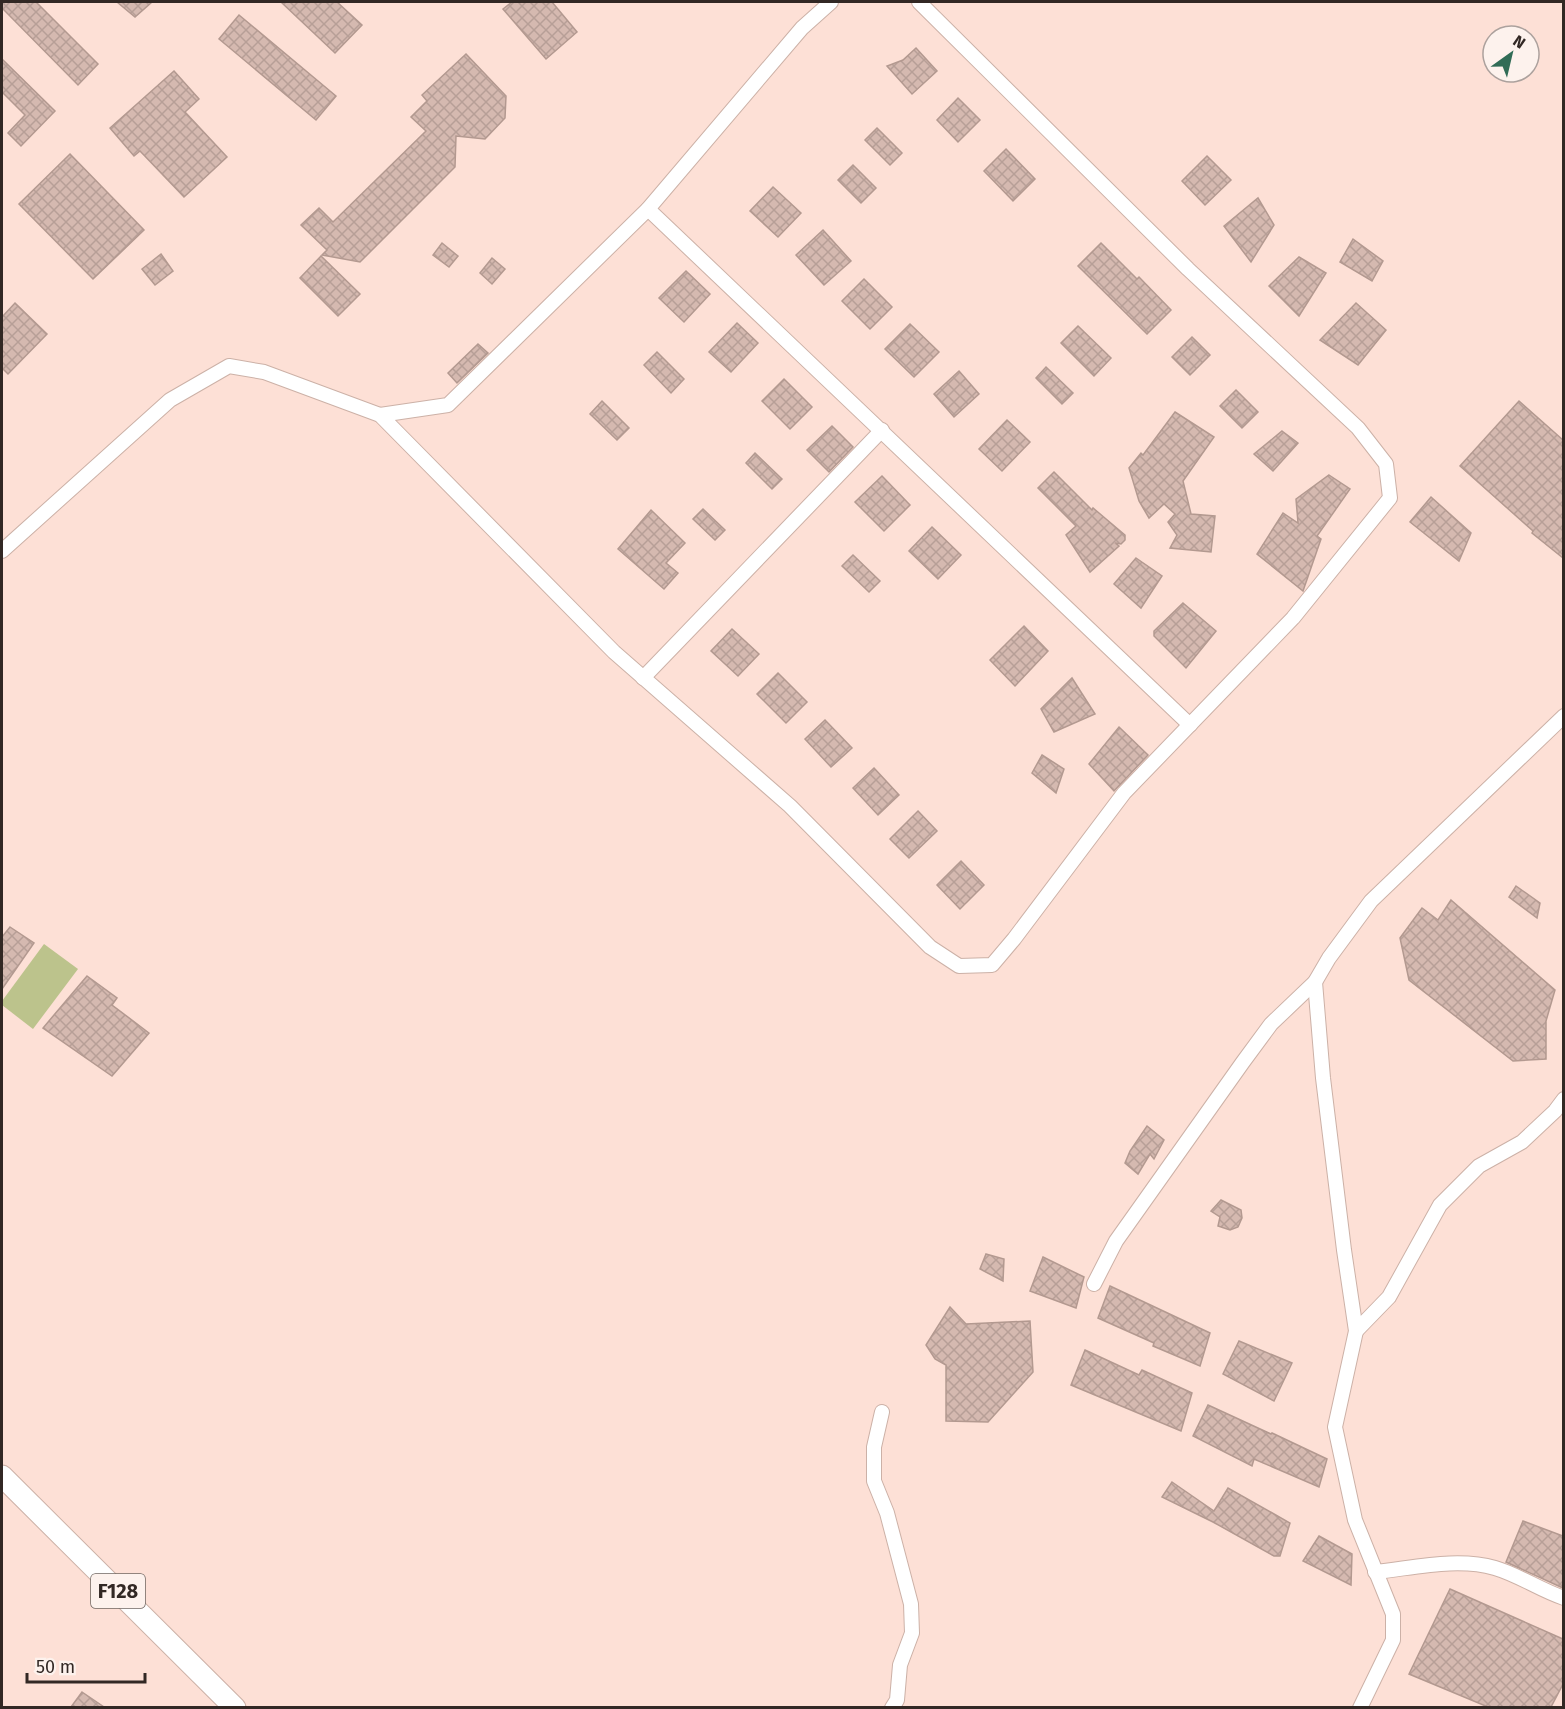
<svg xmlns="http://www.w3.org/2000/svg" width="1565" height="1709" viewBox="0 0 1565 1709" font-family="'Fira Sans',sans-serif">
<defs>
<pattern id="building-cross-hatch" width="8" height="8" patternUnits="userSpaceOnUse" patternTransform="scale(1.5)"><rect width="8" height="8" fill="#d5b9b0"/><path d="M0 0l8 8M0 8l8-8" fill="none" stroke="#b79f97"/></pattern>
</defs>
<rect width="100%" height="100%" fill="#fde0d6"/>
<!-- pitch -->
<path fill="#bcc38c" d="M44 944 78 969 33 1029 2 1005V1001Z"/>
<!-- building -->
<g fill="url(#building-cross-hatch)" stroke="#b39990" stroke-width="1.5">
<path d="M2 2H36L98 64 78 85 2 8Z"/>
<path d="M117 2H152L135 17Z"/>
<path d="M281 2H337L362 25 335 53Z"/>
<path d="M512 2H552L577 32 546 59 503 9Z"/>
<path d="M239 15 336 96 316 120 219 39Z"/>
<path d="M916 48 937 71 912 94 887 66 903 60Z"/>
<path d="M466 54 506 96 505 118 485 139 456 136 455 167 360 262 322 255 327 250 301 225 319 208 333 222 426 131 411 117 427 101 422 95Z"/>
<path d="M2 59 55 111 21 146 8 133 25 115 2 92Z"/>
<path d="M174 71 199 99 185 112 227 157 184 197 140 151 134 156 110 128Z"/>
<path d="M958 98 980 120 958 142 937 120Z"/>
<path d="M877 128 902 153 890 165 865 140Z"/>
<path d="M1006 149 1035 179 1013 201 984 171Z"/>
<path d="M70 154 144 230 93 279 19 204Z"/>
<path d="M1207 156 1231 180 1205 205 1182 181Z"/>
<path d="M853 165 876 188 861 203 838 180Z"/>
<path d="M773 187 801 213 778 237 750 211Z"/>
<path d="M1258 198 1274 225 1251 262 1224 226Z"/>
<path d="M823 230 851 261 824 285 796 255Z"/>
<path d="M1353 239 1383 261 1372 281 1340 262Z"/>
<path d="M442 243 458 256 449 267 433 255Z"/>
<path d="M1101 243 1137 279 1139 277 1171 310 1147 334 1078 266Z"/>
<path d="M161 254 173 271 155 285 142 269Z"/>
<path d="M321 256 360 294 338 316 300 278Z"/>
<path d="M1299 257 1326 273 1299 316 1269 286Z"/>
<path d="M492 258 505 269 492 284 480 273Z"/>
<path d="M686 271 710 294 684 322 659 298Z"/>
<path d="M864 279 892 307 870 329 842 301Z"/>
<path d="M15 303 47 334 8 374 2 368V317Z"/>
<path d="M1356 303 1386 330 1358 365 1320 340Z"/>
<path d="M737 323 758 343 731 372 709 352Z"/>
<path d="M910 324 939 352 914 377 885 349Z"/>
<path d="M1078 326 1111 358 1094 376 1061 343Z"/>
<path d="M1192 337 1210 355 1190 375 1172 357Z"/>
<path d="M478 344 488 353 457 383 448 373Z"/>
<path d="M657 352 684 379 671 393 644 365Z"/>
<path d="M1046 367 1073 393 1062 404 1036 378Z"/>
<path d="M959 371 979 394 954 417 934 394Z"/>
<path d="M784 379 812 407 790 429 762 401Z"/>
<path d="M1236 390 1258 412 1242 428 1220 406Z"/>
<path d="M602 401 629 428 617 440 590 414Z"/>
<path d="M1519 401 1563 440V558L1532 533 1533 531 1460 466Z"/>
<path d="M1175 412 1214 437 1183 481 1191 514 1215 516 1211 552 1170 548 1177 535 1168 522 1175 514 1164 504 1149 518 1139 501 1129 468 1141 453 1143 455Z"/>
<path d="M1007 420 1030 442 1002 471 979 449Z"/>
<path d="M832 426 853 447 829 472 807 450Z"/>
<path d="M1282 431 1298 443 1273 471 1254 454Z"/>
<path d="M755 453 782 479 772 489 746 463Z"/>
<path d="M1054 472 1092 510 1093 508 1125 535V540L1121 544 1115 543 1119 546 1090 572 1066 535 1076 526 1038 488Z"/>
<path d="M1329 475 1350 489 1317 536 1321 539 1303 591 1257 554 1283 513 1298 523 1296 499Z"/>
<path d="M882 476 910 505 884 531 855 502Z"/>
<path d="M1431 497 1471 533 1459 561 1410 522Z"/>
<path d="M703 509 725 530 715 540 693 519Z"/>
<path d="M651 510 685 543 666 563 678 573 664 589 618 549Z"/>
<path d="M932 527 961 555 938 579 909 551Z"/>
<path d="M853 555 880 581 869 592 842 566Z"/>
<path d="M1136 558 1162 576 1141 608 1114 584Z"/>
<path d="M1183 603 1216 631 1186 668 1154 636V631Z"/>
<path d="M1024 626 1048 651 1015 686 990 660Z"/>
<path d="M732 629 759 654 738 676 711 651Z"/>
<path d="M778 673 807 702 786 723 757 694Z"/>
<path d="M1072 678 1095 714 1054 732 1041 709Z"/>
<path d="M825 720 852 748 831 767 805 739Z"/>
<path d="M1119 727 1148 755 1114 791 1089 764Z"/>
<path d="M1042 755 1064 769 1056 793 1032 773Z"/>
<path d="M874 768 899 795 878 815 853 788Z"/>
<path d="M918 811 937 831 909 858 890 839Z"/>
<path d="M961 861 984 885 960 909 937 885Z"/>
<path d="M1516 886 1540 903 1537 918 1509 897Z"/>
<path d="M1451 900 1555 990 1546 1021V1059L1513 1061 1409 980 1400 938 1422 908 1438 920Z"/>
<path d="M10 927 34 943 2 989V937Z"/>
<path d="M87 976 117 998 112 1005 149 1033 112 1076 43 1028Z"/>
<path d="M1147 1126 1164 1140 1154 1159 1150 1154 1138 1174 1125 1163 1130 1151Z"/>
<path d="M1221 1200 1241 1210 1242 1218 1238 1227 1230 1230 1218 1226 1220 1217 1211 1211Z"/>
<path d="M986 1254 1004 1259 1003 1281 980 1269Z"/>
<path d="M1043 1257 1084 1277 1076 1308 1030 1291Z"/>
<path d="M1110 1286 1210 1333 1200 1366 1153 1346 1154 1343 1098 1318Z"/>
<path d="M950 1307 966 1324 1030 1321 1033 1372 988 1422 946 1421V1365L935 1359 926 1345Z"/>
<path d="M1239 1341 1292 1363 1274 1401 1223 1374Z"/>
<path d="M1085 1350 1139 1375 1142 1370 1192 1393 1181 1431 1071 1385Z"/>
<path d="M1208 1405 1271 1434 1272 1433 1327 1459 1319 1487 1254 1459 1252 1466 1193 1436Z"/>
<path d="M1172 1482 1214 1511 1228 1488 1290 1523 1280 1556H1274L1213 1522 1162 1497Z"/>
<path d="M1523 1521 1563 1536V1588L1506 1562Z"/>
<path d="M1319 1536 1352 1554 1351 1585 1303 1561Z"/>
<path d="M1450 1589 1563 1639V1684L1551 1707H1488L1409 1674Z"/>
<path d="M82 1692 104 1707H71Z"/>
</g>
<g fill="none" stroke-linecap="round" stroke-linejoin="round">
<defs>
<g id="minor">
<path d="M648 209 1190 725"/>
<path d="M380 415 448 405 648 209 802 28 831 2"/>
<path d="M2 551 170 400 229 366 264 372 380 415 614 652 790 806 930 947 959 966 992 965 1014 939 1124 793 1293 618 1390 498 1386 464 1358 428 1188 269 919 2"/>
<path d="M643 678 882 430"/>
<path d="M1315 982 1323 1078 1344 1250 1356 1331 1335 1427 1355 1520 1393 1614V1640L1360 1708"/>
<path d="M1094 1284 1116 1241 1243 1062 1271 1024 1315 982 1329 958 1371 901 1564 716"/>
<path d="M1356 1331 1389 1297 1440 1205 1479 1166 1522 1142 1555 1111 1564 1099"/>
<path d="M882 1412 874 1447V1481L887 1513 911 1604 912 1633 900 1665 897 1700 892 1708"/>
<path d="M1375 1572C1414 1568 1457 1557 1495 1568 1519 1575 1540 1590 1564 1598"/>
</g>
<path id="primary" d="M2 1476 235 1708"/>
</defs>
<!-- minor casing -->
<use href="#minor" stroke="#ccb1a7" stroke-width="16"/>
<!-- primary casing -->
<use href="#primary" stroke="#ccb1a7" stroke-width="23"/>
<!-- minor -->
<use href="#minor" stroke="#fff" stroke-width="14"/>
<!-- primary -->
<use href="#primary" stroke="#fff" stroke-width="21"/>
</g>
<g text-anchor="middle" stroke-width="4.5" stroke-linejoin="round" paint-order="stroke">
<!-- shield labels -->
<rect fill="#fdf2ed" stroke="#6f6560" stroke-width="1.5" x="91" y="1574" width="54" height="34" rx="4.5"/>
<g font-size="20" font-weight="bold" fill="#322824">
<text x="118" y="1598">F128</text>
</g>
</g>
<!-- border -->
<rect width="1565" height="1709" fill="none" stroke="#322824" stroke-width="6"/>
<!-- north arrow -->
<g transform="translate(1511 54) rotate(34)"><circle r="28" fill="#fdf2ed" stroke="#aca19d" stroke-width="1.5"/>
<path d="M0-4.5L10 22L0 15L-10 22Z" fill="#316c56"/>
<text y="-9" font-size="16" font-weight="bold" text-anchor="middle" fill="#322824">N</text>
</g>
<!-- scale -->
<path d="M27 1673v9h118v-9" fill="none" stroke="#322824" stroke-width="3"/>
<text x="36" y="1673" font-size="18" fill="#322824" stroke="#fdf2ed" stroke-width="4.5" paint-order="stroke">50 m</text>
</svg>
